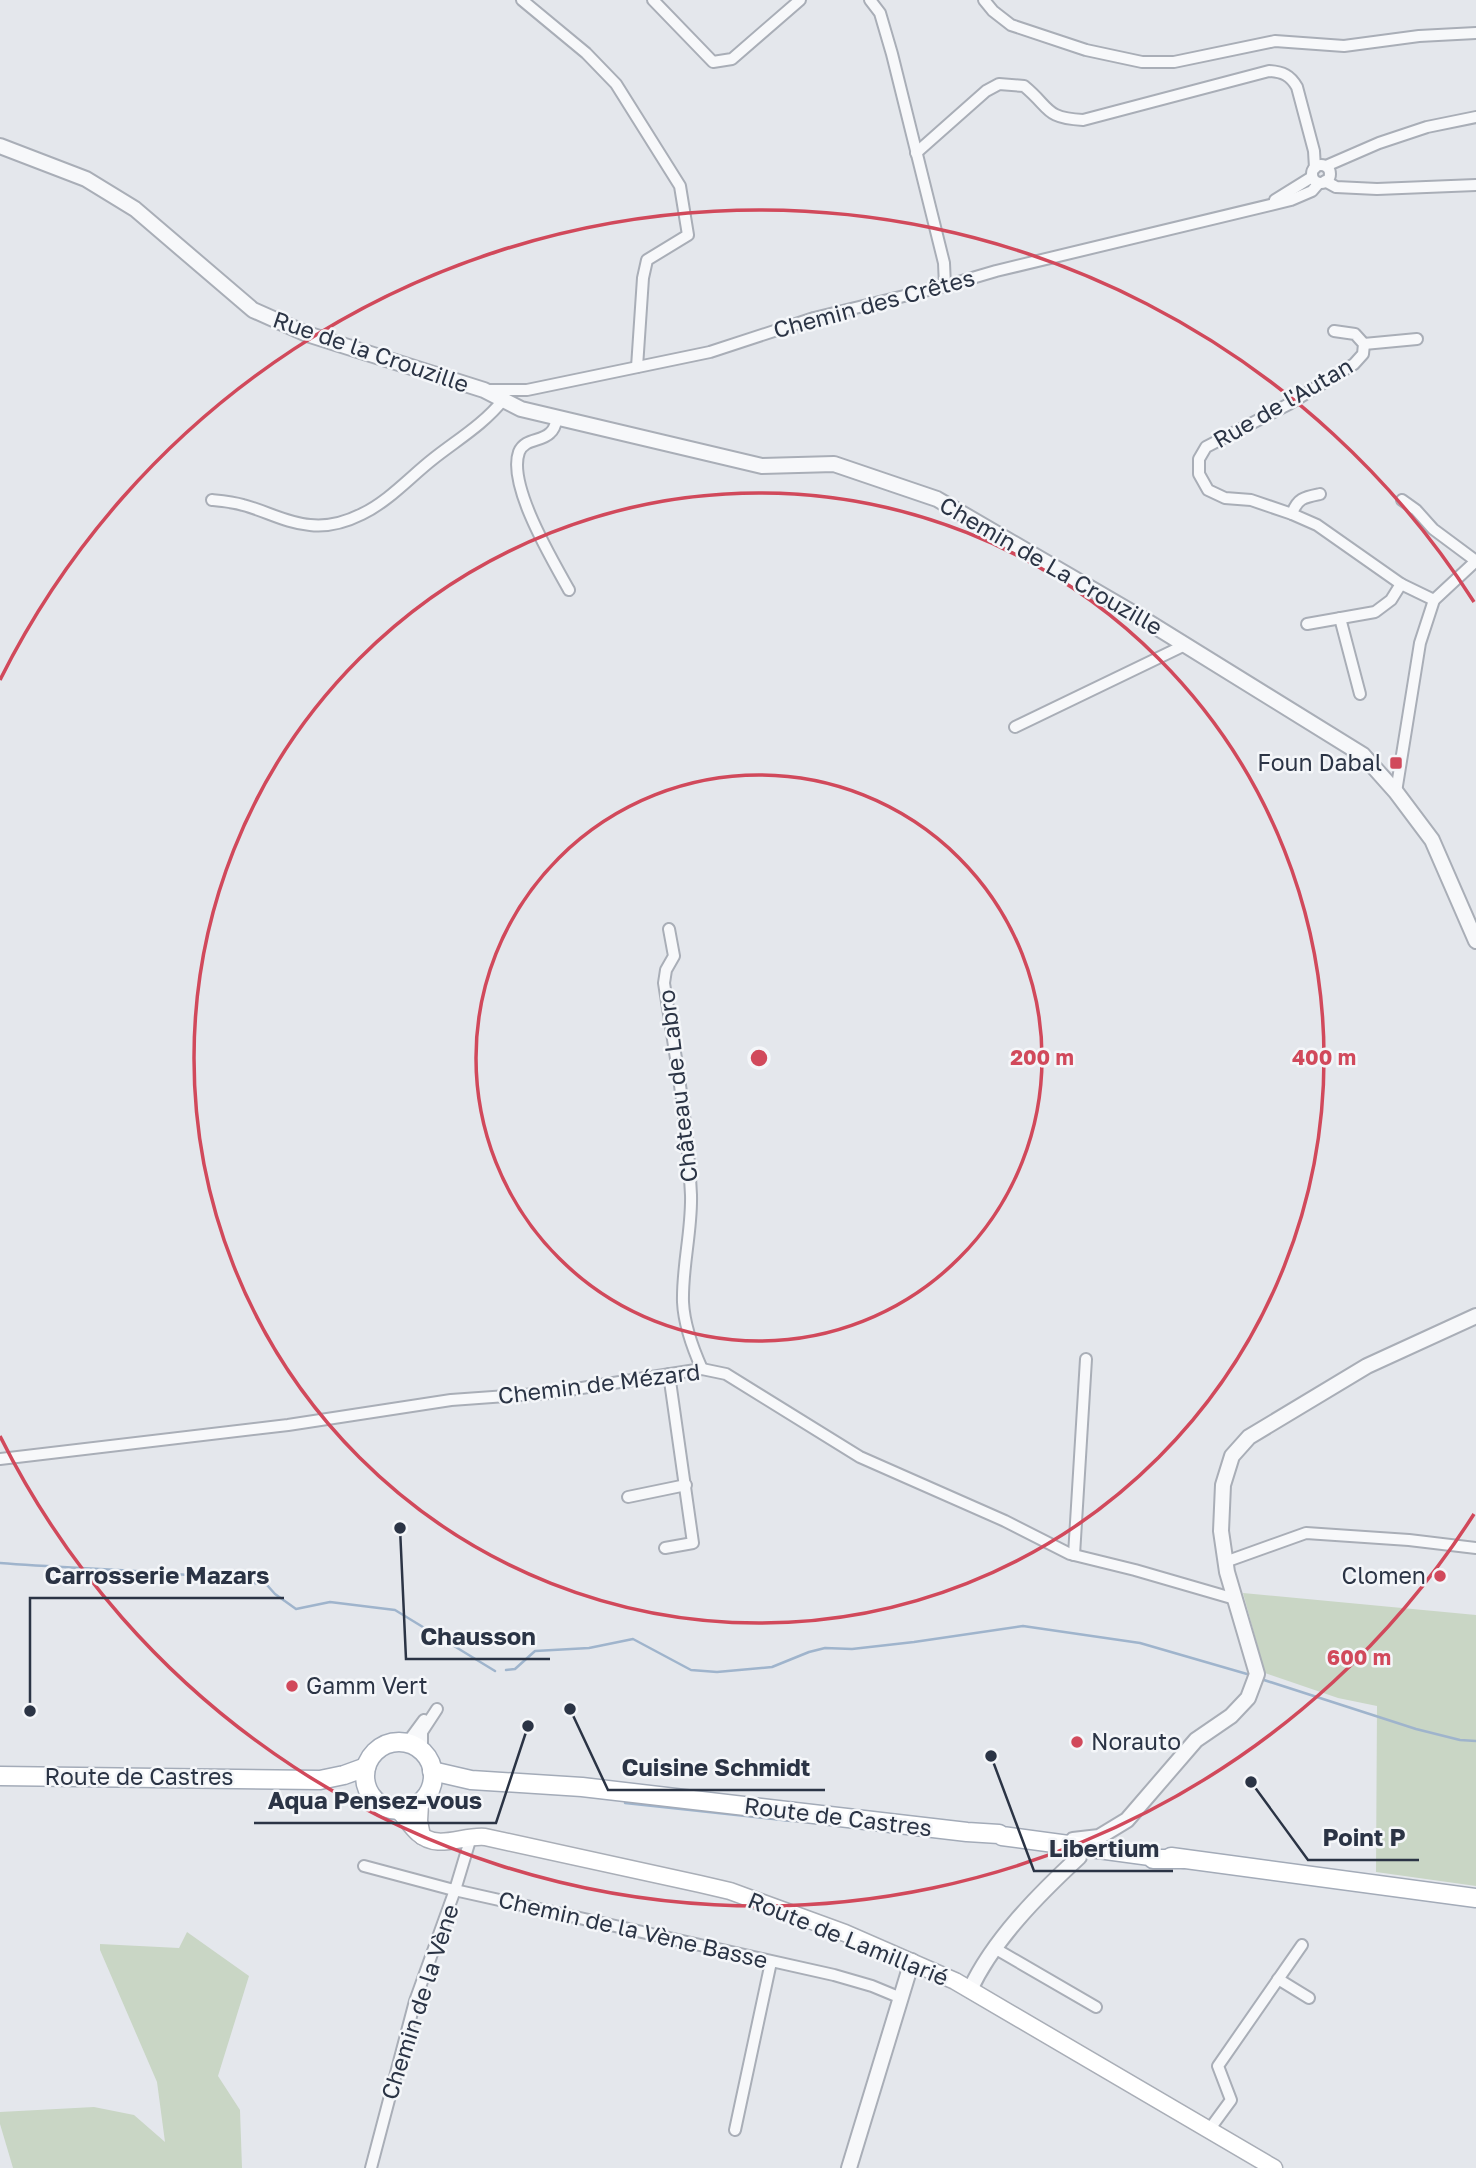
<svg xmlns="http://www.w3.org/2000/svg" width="1476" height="2168" viewBox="0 0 1476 2168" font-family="'Golos Text',sans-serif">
<rect width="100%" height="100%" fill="#e4e7ec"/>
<!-- green -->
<g fill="#c9d6c5">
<path d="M1243 1593 1476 1615V1886L1376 1872 1377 1706 1338 1698 1265 1673Z"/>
<path d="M187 1932 249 1976 218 2076 240 2110 242 2168H13L0 2124V2112L94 2107 134 2115 165 2142 157 2082 100 1950V1944L179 1948Z"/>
</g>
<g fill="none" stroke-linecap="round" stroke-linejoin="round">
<!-- stream -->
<g stroke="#9fb4cc" stroke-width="2.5">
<path d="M0 1563C89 1570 179 1570 267 1585L275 1594 296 1609 330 1602 395 1610 495 1671"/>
<path d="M506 1670 515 1669 535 1651 589 1648 633 1639 691 1670 717 1672 772 1667 809 1652 825 1648 852 1649 914 1642 1023 1626 1140 1643 1247 1674"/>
<path d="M1264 1680 1416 1729 1460 1740 1476 1741"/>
<path d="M625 1803 791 1821"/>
</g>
<defs>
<g id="minor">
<path d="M522 0 586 53 616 84 680 186 688 235 647 260 643 278 637 367"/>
<path d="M653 0 713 62 732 59 800 0"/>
<path d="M870 0 880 13 892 54 944 263 945 286"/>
<path d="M984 0 993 11 1011 25 1086 50 1142 62H1174L1275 41 1344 46 1419 36 1476 33"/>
<path d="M916 153 986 91 999 84 1024 86C1051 108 1044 118 1083 120L1269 71C1283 72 1290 75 1297 87L1314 151 1315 168"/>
<circle cx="1321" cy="174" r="9"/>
<path d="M1326 166 1379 143 1427 127 1476 117"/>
<path d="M1325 181 1336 187 1377 189 1476 185"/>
<path d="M1275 200 1312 177"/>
<path d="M1334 331 1355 334 1364 344 1363 354 1354 364 1289 404 1206 447 1199 459V474L1208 490 1225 498 1251 500 1292 514 1317 525 1401 584 1434 600"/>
<path d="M1364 344 1417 339"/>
<path d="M486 390H527L710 352 814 318 945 286 996 271 1291 200 1312 191 1318 184"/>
<path d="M560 418H557C556 423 554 430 550 433 541 442 525 438 519 452 507 485 553 561 569 590"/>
<path d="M212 500C222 501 233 502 243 505 266 511 286 523 310 525 327 527 346 522 362 514 389 501 410 477 433 459 457 440 484 424 503 400"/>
<path d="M1402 500 1416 510 1433 529 1476 561"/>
<path d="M1292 514C1297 498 1305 497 1320 494"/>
<path d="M1340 618 1360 694"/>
<path d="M1307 624 1375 612 1391 600 1401 584"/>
<path d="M1015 727 1185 645"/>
<path d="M1396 792 1420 643 1434 600 1476 561"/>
<path d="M669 929 674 956 666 970 664 983C675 1053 688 1124 691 1195 692 1231 682 1266 683 1302 684 1323 693 1349 702 1369"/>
<path d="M0 1459 288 1425 451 1400 550 1393 702 1369 726 1374 860 1457 1005 1521 1070 1554 1135 1570 1235 1599"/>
<path d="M628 1497 686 1485"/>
<path d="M665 1548 693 1543 669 1374"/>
<path d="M1074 1555 1086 1359"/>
<path d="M1225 1562 1306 1533 1409 1540 1476 1548"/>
<path d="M407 1743 424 1720"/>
<path d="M422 1752V1732L437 1709"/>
<path d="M364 1866 450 1889 834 1975 872 1986 901 1998"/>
<path d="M996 1949 1096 2007"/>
<path d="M1278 1979 1309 1998"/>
<path d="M735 2130 771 1962"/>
<path d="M1209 2130 1231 2100 1218 2066 1302 1945"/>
<path d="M371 2168 415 2001 455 1890 471 1837"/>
</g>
<g id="tertiary">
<path d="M0 146 86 179 135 209 253 310 307 334 484 390 521 409 762 466 834 464 937 499 1140 617 1363 755 1396 792 1432 840 1476 941"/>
<path d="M1073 1840 1099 1837 1127 1820 1196 1740 1231 1716 1248 1698 1257 1674 1227 1572 1221 1531 1223 1485 1232 1456 1249 1437 1367 1366 1476 1316"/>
<path d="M970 1990C993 1940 1039 1894 1079 1857"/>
<path d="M849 2168 912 1961"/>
</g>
<g id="secondary">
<path d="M420 1804 419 1821 422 1836"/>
<path d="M399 1811C406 1818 411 1827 418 1833 438 1851 461 1835 485 1837L700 1884 730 1891 845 1933 955 1981 1274 2168"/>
</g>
<g id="primary">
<circle cx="399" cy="1776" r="34"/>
<path d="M432 1771 471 1780 582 1787 967 1832 999 1834 1002 1836 1150 1856 1153 1859H1183"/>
<path d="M0 1776 320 1780 344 1775 366 1767"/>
<path d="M1171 1857 1476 1898"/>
</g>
</defs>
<!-- minor casing -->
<use href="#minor" stroke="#a9aeb7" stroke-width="14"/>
<!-- tertiary casing -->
<use href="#tertiary" stroke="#a9aeb7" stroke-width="18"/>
<!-- secondary casing -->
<use href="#secondary" stroke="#a9aeb7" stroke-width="19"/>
<!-- primary casing -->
<use href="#primary" stroke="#a3abb8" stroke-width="21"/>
<!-- minor -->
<use href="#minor" stroke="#f7f8fa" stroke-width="10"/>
<!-- tertiary -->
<use href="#tertiary" stroke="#f7f8fa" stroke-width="14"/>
<!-- secondary -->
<use href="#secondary" stroke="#fff" stroke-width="16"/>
<!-- primary -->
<use href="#primary" stroke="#fff" stroke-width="18"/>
</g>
<!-- distance rings -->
<g fill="none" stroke="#d1495b" stroke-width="3.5">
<circle cx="759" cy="1058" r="283"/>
<circle cx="759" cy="1058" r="565"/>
<path d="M1474 1514A848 848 0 0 1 0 1436M0 680A848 848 0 0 1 1474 602"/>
</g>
<!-- markers -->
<g fill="#d1495b" stroke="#f4f6f9" stroke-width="2.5">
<rect x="1389" y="756" width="14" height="14" rx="3.5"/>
<circle cx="1440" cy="1576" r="7"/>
<circle cx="292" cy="1686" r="7"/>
<circle cx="1077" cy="1742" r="7"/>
</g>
<g text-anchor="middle" stroke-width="5" stroke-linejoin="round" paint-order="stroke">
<!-- street labels -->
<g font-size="23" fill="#2b3445" stroke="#f4f6f9">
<text transform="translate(874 304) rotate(-15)" y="8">Chemin des Crêtes</text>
<text transform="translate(371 352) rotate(19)" y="8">Rue de la Crouzille</text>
<text transform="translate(1283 403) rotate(-30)" y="8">Rue de l'Autan</text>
<text transform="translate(1051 566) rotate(30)" y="8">Chemin de La Crouzille</text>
<text transform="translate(678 1086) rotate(-97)" y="8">Château de Labro</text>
<text transform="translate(599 1384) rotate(-7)" y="8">Chemin de Mézard</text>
<text x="139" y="1785">Route de Castres</text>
<text transform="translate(838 1817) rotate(7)" y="8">Route de Castres</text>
<text transform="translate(633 1930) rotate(13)" y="8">Chemin de la Vène Basse</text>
<text transform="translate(848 1939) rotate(22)" y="8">Route de Lamillarié</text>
<text transform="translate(420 2002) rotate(-72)" y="8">Chemin de la Vène</text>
</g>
<!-- poi labels -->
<g font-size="23" fill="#2b3445" stroke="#f4f6f9" text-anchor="end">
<text x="1382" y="771">Foun Dabal</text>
<text x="1426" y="1584">Clomen</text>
<text x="306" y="1694" text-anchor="start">Gamm Vert</text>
<text x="1091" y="1750" text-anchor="start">Norauto</text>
</g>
</g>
<circle cx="759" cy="1058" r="10" fill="#d1495b" stroke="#f4f6f9" stroke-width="3.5"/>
<g font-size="21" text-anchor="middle" font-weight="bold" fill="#d1495b" stroke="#f4f6f9" stroke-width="5" stroke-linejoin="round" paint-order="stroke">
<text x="1042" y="1065">200 m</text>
<text x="1324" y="1065">400 m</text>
<text x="1359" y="1665">600 m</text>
</g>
<!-- callouts -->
<path fill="none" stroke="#2b3445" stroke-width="2.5" d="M30 1711L30 1598H284M400 1528L406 1659H550M570 1709L608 1790H825M528 1726L496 1823H254M1251 1782L1308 1860H1419M991 1756L1034 1871H1173"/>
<g fill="#2b3445" stroke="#f4f6f9" stroke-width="2.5">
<circle cx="30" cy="1711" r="7"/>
<circle cx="400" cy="1528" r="7"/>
<circle cx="570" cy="1709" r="7"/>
<circle cx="528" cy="1726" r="7"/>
<circle cx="1251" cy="1782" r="7"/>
<circle cx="991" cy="1756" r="7"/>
</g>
<g font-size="24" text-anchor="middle" font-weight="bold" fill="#2b3445" stroke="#f4f6f9" stroke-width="5" stroke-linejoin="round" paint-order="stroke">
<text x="157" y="1584">Carrosserie Mazars</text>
<text x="478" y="1645">Chausson</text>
<text x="716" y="1776">Cuisine Schmidt</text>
<text x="375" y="1809">Aqua Pensez-vous</text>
<text x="1364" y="1846">Point P</text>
<text x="1104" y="1857">Libertium</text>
</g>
</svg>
